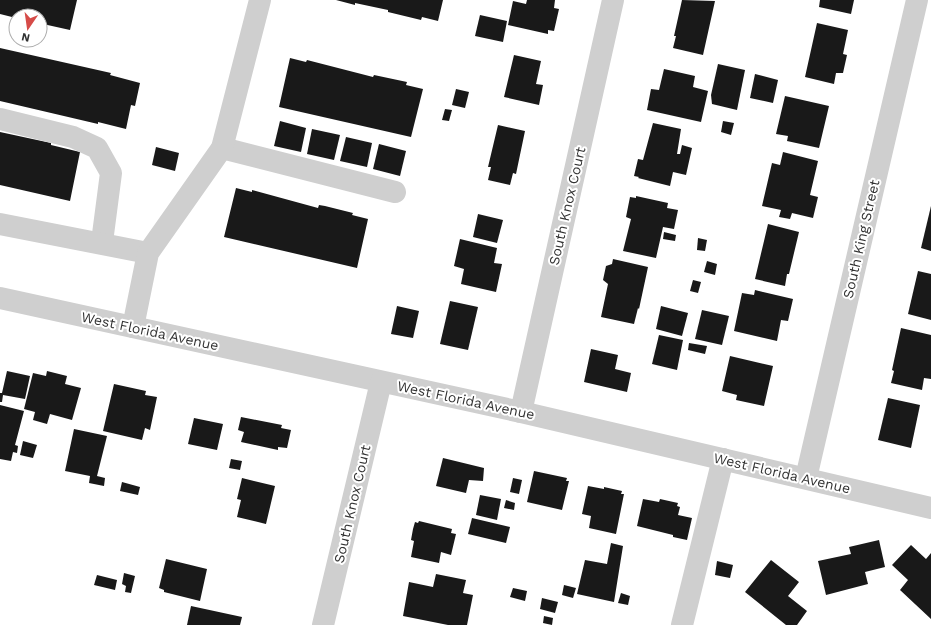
<svg xmlns="http://www.w3.org/2000/svg" width="931" height="625" viewBox="0 0 931 625" font-family="'Work Sans',sans-serif">
<rect width="100%" height="100%" fill="#fff"/>
<!-- building -->
<g fill="#191919">
<path d="M0 0H77L70 30 43 24 44 21 40 20V16H16V18L0 14Z"/>
<path d="M336 0H443L438 21 422 17 421 20 388 12V10L355 3V5Z"/>
<path d="M527 0H555L554 8 559 9 554 31 548 30V34L508 25 513 1 526 4Z"/>
<path d="M682 0 715 1 703 55 673 48 676 36H674Z"/>
<path d="M820 0H854L851 14 819 7Z"/>
<path d="M480 15 507 21 503 42 475 36Z"/>
<path d="M817 23 848 30 843 54 847 55 843 73H836L834 84 805 77Z"/>
<path d="M0 48 111 73 110 75 140 83 135 106 131 105 126 129 98 122V124L0 101Z"/>
<path d="M514 55 541 61 536 84 543 85 539 105 504 97Z"/>
<path d="M290 58 306 62 307 60 373 77 374 75 407 82 406 85 423 89 411 137 279 107Z"/>
<path d="M718 64 745 70 737 110 712 104 711 95Z"/>
<path d="M664 69 695 76 693 87 708 91 701 122 647 110 651 89 659 90Z"/>
<path d="M755 74 778 80 773 103 750 98Z"/>
<path d="M456 89 469 92 465 108 452 105Z"/>
<path d="M785 96 829 106 819 148 787 141 788 136 776 134Z"/>
<path d="M445 109 452 110 449 121 442 120Z"/>
<path d="M280 121 306 128 301 152 274 146Z"/>
<path d="M723 121 734 123 731 135 721 132Z"/>
<path d="M653 123 681 129 677 154H680L682 145 692 148 686 175 673 172 670 186 638 178 639 177 634 176 638 159 643 160Z"/>
<path d="M498 125 525 131 516 174 513 173 510 185 488 180 491 167H488Z"/>
<path d="M312 129 340 135 334 160 307 154Z"/>
<path d="M0 132 51 143V145L80 152 70 201 0 185Z"/>
<path d="M346 137 372 143 367 167 340 161Z"/>
<path d="M379 144 406 151 400 176 373 169Z"/>
<path d="M156 147 179 153 175 171 152 165Z"/>
<path d="M783 152 818 161 810 195 818 197 813 218 792 213 790 219 779 217 781 210 762 206 772 163 780 165Z"/>
<path d="M236 188 252 192V190L318 208 319 205 325 206 353 213 352 215 368 219 357 268 224 237Z"/>
<path d="M636 196 668 203 667 208 678 210 674 229 663 227 656 258 623 251 631 219 626 217 630 197 636 198Z"/>
<path d="M931 206V251L921 248Z"/>
<path d="M478 214 503 220 497 243 473 237Z"/>
<path d="M768 224 799 232 789 274H787L785 286 755 279Z"/>
<path d="M664 232 676 235 675 241 663 239Z"/>
<path d="M698 238 707 240 705 251 697 250Z"/>
<path d="M460 239 497 248 494 263 502 264 496 292 461 284 464 269 454 266Z"/>
<path d="M613 259 648 267 639 309 638 308 634 324 601 317 608 284 603 280 606 266 612 264Z"/>
<path d="M707 261 717 264 715 275 704 272Z"/>
<path d="M918 271 931 274V320L908 314Z"/>
<path d="M693 280 701 282 698 293 690 291Z"/>
<path d="M755 290 793 299 788 321 781 320 777 341 734 331 742 293 754 295Z"/>
<path d="M450 301 478 307 468 350 440 344Z"/>
<path d="M397 306 419 311 413 338 391 334Z"/>
<path d="M661 306 688 313 682 336 656 329Z"/>
<path d="M702 310 729 316 722 345 695 339Z"/>
<path d="M901 328 931 335V379L924 378 922 390 891 383 894 371 892 370Z"/>
<path d="M659 335 683 340 677 370 652 364Z"/>
<path d="M689 343 707 346 705 354 688 350Z"/>
<path d="M591 349 618 355 615 369 631 373 627 392 584 382Z"/>
<path d="M730 356 773 366 764 406 736 400 737 395 722 391Z"/>
<path d="M7 371 30 376 25 399 3 395 2 402H0V393H2Z"/>
<path d="M47 371 67 376 65 384 81 388 72 420 50 414 47 424 33 420 35 412 24 409 33 373 46 376Z"/>
<path d="M114 384 146 391 145 395 157 397 150 430 145 428 142 440 103 431Z"/>
<path d="M888 398 920 405 911 448 878 440Z"/>
<path d="M0 405 24 411 15 445 18 446 17 453 13 452 11 461 0 459Z"/>
<path d="M241 417 282 425 281 428 291 430 287 448 278 447V450L241 442 244 432 238 430Z"/>
<path d="M194 418 223 424 217 450 188 444Z"/>
<path d="M74 429 107 436 97 476 105 478 104 486 89 483 90 476 65 471Z"/>
<path d="M23 441 37 445 33 458 20 455Z"/>
<path d="M443 458 484 468 483 481 469 480 466 493 436 486Z"/>
<path d="M231 459 242 461 240 470 229 468Z"/>
<path d="M534 471 567 478 566 481H569L562 510 527 502Z"/>
<path d="M242 478 275 486 266 524 237 517 241 500 237 499Z"/>
<path d="M513 478 522 480 519 494 510 492Z"/>
<path d="M122 482 140 487 138 495 120 491Z"/>
<path d="M588 486 604 489V487L622 491 621 494H624L616 534 589 528 591 516 582 514Z"/>
<path d="M480 495 501 499 497 520 476 515Z"/>
<path d="M643 499 659 502 660 499 678 503 677 506 680 507 678 515 692 518 687 540 673 537V535L637 526Z"/>
<path d="M506 500 515 503 514 510 504 508Z"/>
<path d="M472 518 510 527 506 543 468 534Z"/>
<path d="M419 521 452 529 451 533 456 534 451 555 441 552 439 563 411 557 414 541 411 540 413 529 415 522 418 523Z"/>
<path d="M879 540 885 567 865 572 868 584 826 595 818 561 851 554 849 547Z"/>
<path d="M611 543 623 546 614 602 577 594 585 560 607 564Z"/>
<path d="M911 545 926 559 931 553V619L900 590 908 580 892 565Z"/>
<path d="M166 559 207 569 200 601 164 592V590L159 588Z"/>
<path d="M771 560 799 582 788 596 807 611 797 625H786L745 592Z"/>
<path d="M717 561 733 565 730 578 715 575Z"/>
<path d="M124 573 135 576 131 593 125 592 126 586 122 584Z"/>
<path d="M436 574 466 580 463 593 473 595 467 625H448L403 616 409 582 433 587Z"/>
<path d="M97 575 117 580 115 590 94 585Z"/>
<path d="M564 585 576 588 573 598 562 595Z"/>
<path d="M513 588 527 591 525 601 510 597Z"/>
<path d="M621 593 630 596 628 605 618 603Z"/>
<path d="M542 598 558 602 555 613 540 609Z"/>
<path d="M191 606 242 617 240 625H187Z"/>
<path d="M544 616 553 618 552 625 543 623Z"/>
</g>
<g fill="none" stroke-linecap="round" stroke-linejoin="round">
<!-- minor -->
<g stroke="#cfcfcf" stroke-width="22">
<path d="M0 119 73 137 97 148 111 173 102 242"/>
<path d="M222 148 395 192"/>
<path d="M0 224 148 253"/>
<path d="M0 298 521 412 931 508"/>
<path d="M133 327 148 253 222 148 260 0"/>
<path d="M521 412 613 0"/>
<path d="M806 478 917 0"/>
<path d="M323 625 381 382"/>
<path d="M682 625 723 459"/>
</g>
</g>
<g text-anchor="middle" stroke-width="4" stroke-linejoin="round" paint-order="stroke">
<!-- street labels -->
<g font-size="14" fill="#323232" stroke="#fff">
<text transform="translate(567 206) rotate(-77)" y="5">South Knox Court</text>
<text transform="translate(861 239) rotate(-77)" y="5">South King Street</text>
<text transform="translate(150 331) rotate(12)" y="5">West Florida Avenue</text>
<text transform="translate(466 400) rotate(12)" y="5">West Florida Avenue</text>
<text transform="translate(782 473) rotate(13)" y="5">West Florida Avenue</text>
<text transform="translate(352 504) rotate(-77)" y="5">South Knox Court</text>
</g>
</g>
<!-- north arrow -->
<g transform="translate(28 28) rotate(193)"><circle r="19" fill="#ffffff" stroke="#adadad"/>
<path d="M0-3L7 15L0 10L-7 15Z" fill="#d64b48"/>
<text y="-6" font-size="11" font-weight="bold" text-anchor="middle" fill="#323232">N</text>
</g>
</svg>
